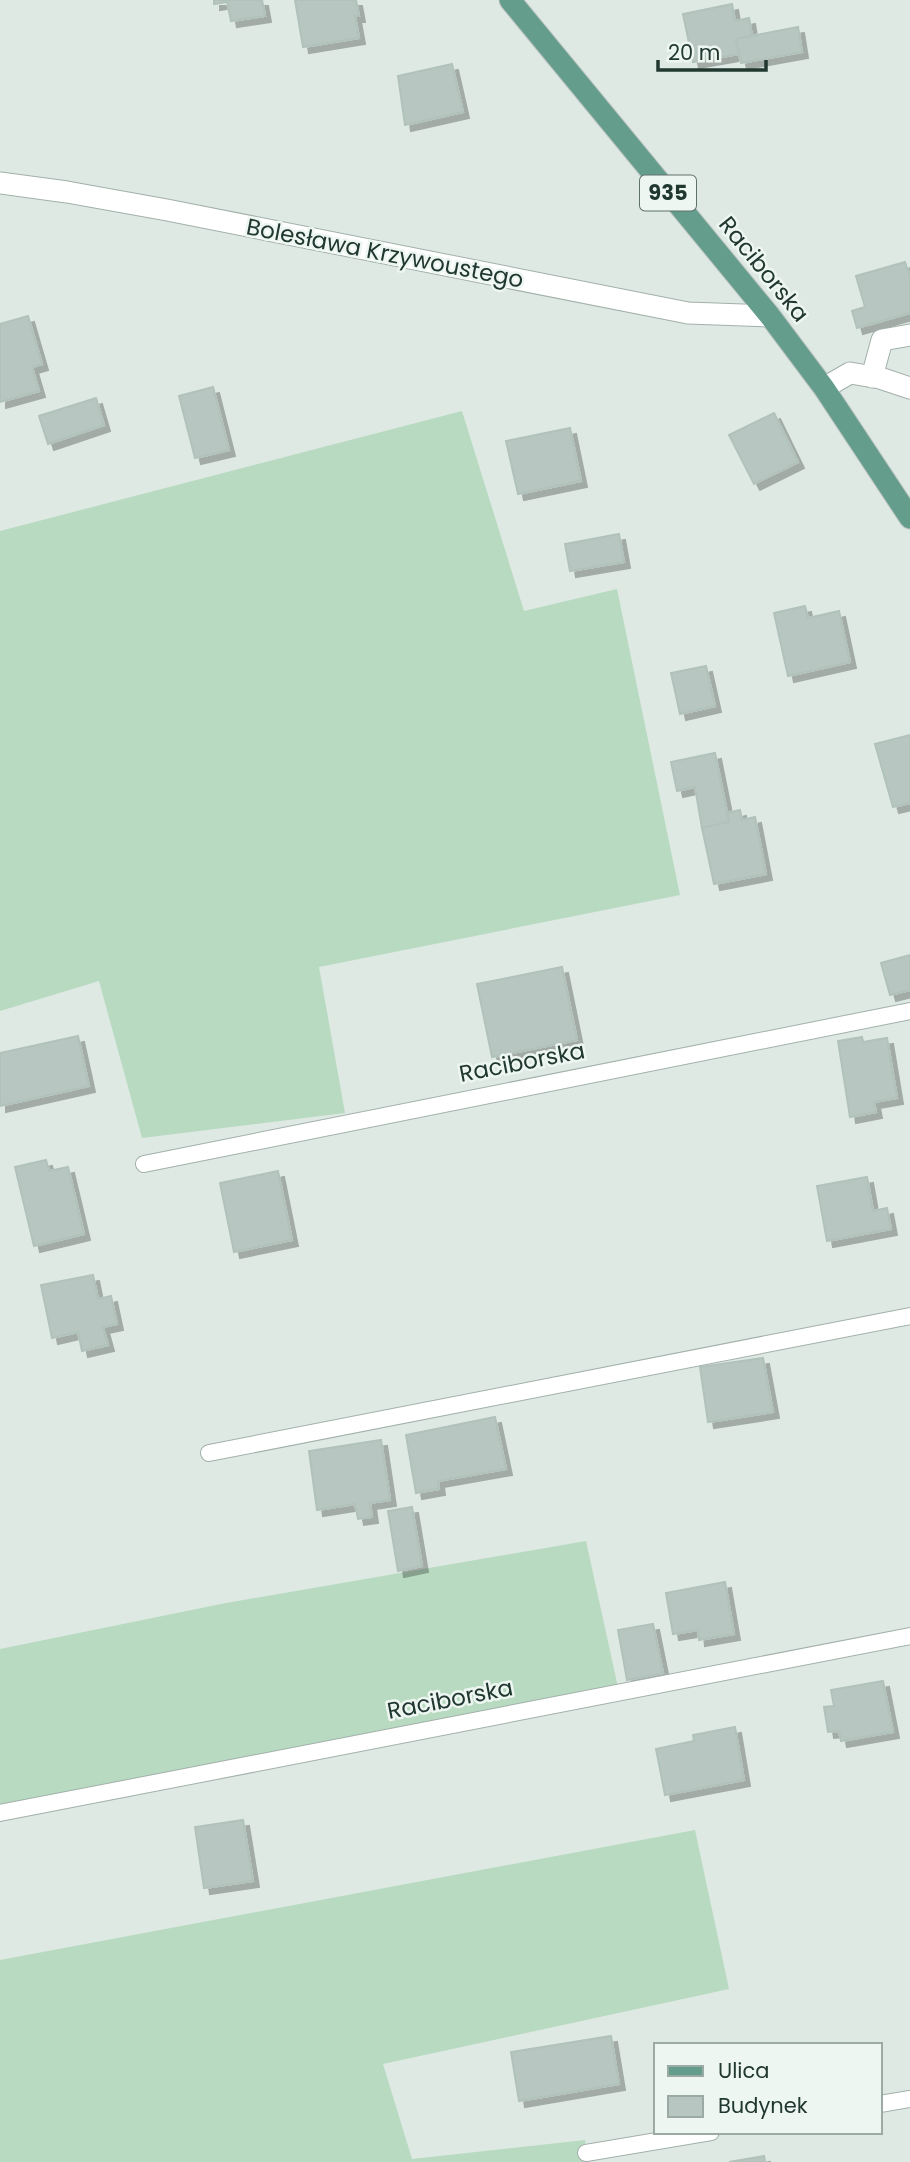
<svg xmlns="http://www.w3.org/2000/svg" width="910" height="2162" viewBox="0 0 910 2162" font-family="Poppins,sans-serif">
<defs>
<filter id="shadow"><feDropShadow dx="6" dy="6" stdDeviation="0" flood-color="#0004"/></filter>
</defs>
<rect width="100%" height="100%" fill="#dee9e4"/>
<!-- grass -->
<g fill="#b8dac0">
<path d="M462 411 524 611 617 589 680 895 319 967 345 1113 142 1138 99 981 0 1011V531Z"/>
<path d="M586 1541 619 1692 0 1813V1649L226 1603Z"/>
<path d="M695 1830 729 1989 383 2064 412 2159 585 2140 587 2162H0V1960Z"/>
</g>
<!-- building -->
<g fill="#b7c6c0" stroke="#b1c2bb" stroke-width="2" filter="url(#shadow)">
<path d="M214 0H262L265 16 231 21 227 2 214 4Z"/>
<path d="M295 0H356L359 16H355L359 38 303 47Z"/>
<path d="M732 4 735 21 749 18 752 36 736 39 739 54 693 62 683 14Z"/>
<path d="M798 27 802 52 741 63 736 39Z"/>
<path d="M452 64 463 112 405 125 398 76Z"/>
<path d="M905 262 910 277V313L857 328 852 311 865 307 856 276Z"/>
<path d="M28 316 42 364 32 367 39 391 0 402V324Z"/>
<path d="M213 387 229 450 195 458 179 396Z"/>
<path d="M96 398 104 425 48 444 39 416Z"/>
<path d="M774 413 798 462 754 484 729 435Z"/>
<path d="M570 428 581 481 518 494 506 441Z"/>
<path d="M619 534 624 562 570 571 565 544Z"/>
<path d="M805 606 808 618 839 611 850 662 788 676 774 613Z"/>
<path d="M706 666 715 706 680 714 671 673Z"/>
<path d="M910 735V803L893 807 875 744Z"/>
<path d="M715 753 729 822 702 828 695 787 677 791 671 762Z"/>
<path d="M740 810 742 820 755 817 766 874 714 884 702 828 729 822 727 813Z"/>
<path d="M910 955V990L890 995 881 963Z"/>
<path d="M562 967 577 1040 492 1057 477 984Z"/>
<path d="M78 1036 89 1086 0 1106V1053Z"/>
<path d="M862 1037 863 1042 887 1038 897 1098 874 1102 876 1112 850 1117 838 1041Z"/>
<path d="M46 1160 49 1171 68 1167 84 1234 34 1246 15 1167Z"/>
<path d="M278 1171 292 1240 234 1252 220 1183Z"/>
<path d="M867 1177 873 1211 887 1208 891 1229 827 1241 817 1186Z"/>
<path d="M93 1275 98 1299 111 1296 117 1324 103 1327 108 1345 82 1351 78 1332 52 1338 41 1285Z"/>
<path d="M763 1358 773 1412 708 1422 700 1367Z"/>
<path d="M495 1417 506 1469 438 1481 439 1489 416 1493 406 1435Z"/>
<path d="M381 1440 390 1500 370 1503 372 1517 358 1519 355 1504 317 1510 309 1451Z"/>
<path d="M412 1507 422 1566 398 1571 388 1511Z"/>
<path d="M725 1582 734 1634 699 1640 698 1630 673 1634 666 1593Z"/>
<path d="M653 1624 663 1673 627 1680 618 1630Z"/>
<path d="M883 1681 893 1732 841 1741 839 1731 828 1732 824 1707 834 1706 831 1690Z"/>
<path d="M735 1727 744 1780 665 1795 656 1749 694 1741 693 1735Z"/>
<path d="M243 1820 253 1881 204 1888 195 1827Z"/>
<path d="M611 2036 619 2084 519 2101 511 2052Z"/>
<path d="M764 2156 765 2162H729Z"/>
</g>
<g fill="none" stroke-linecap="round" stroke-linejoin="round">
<defs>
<g id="lane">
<path d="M144 1164 910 1011"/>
<path d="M209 1453 910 1316"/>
<path d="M0 1813 910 1636"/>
<path d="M880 2104 910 2099"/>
<path d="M586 2153 711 2132"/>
</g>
<g id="street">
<path d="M0 183 67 192 167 210 688 313 770 316"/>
<path d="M872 377 882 340 910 335"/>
<path d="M824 388 850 373 880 378 910 388"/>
</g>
<path id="primary" d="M510 0 770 316 824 388 910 518"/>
</defs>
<!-- lane casing -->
<use href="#lane" stroke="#a2b0ab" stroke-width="18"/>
<!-- street casing -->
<use href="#street" stroke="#a2b0ab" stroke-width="23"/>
<!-- primary casing -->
<use href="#primary" stroke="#bcc3c1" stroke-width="23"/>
<!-- lane -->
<use href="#lane" stroke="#fff" stroke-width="16"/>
<!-- street -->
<use href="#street" stroke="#fff" stroke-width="21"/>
<!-- primary -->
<use href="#primary" stroke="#659d8c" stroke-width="21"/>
</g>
<g text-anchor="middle" stroke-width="5" stroke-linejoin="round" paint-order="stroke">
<!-- shield labels -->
<rect fill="#eef6f2" stroke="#5e716b" stroke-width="2" x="640" y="175.5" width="56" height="35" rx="5"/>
<g font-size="21" font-weight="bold" fill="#213831">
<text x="668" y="200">935</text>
</g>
<!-- street labels -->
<g font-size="23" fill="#213831" stroke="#eef6f2">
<text transform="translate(385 253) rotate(11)" y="8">Bolesława Krzywoustego</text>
<text transform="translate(764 269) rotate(51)" y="8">Raciborska</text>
<text transform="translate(522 1062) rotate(-11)" y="8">Raciborska</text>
<text transform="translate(450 1699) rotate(-11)" y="8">Raciborska</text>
</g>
</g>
<!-- legend -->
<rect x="654" y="2043" width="228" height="91" fill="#eef6f2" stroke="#9caaa5" stroke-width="2"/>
<rect x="668" y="2066" width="35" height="10" fill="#659d8c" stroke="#9caaa5" stroke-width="2"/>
<text x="718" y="2078" font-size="21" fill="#213831">Ulica</text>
<rect x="668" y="2096" width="35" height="21" fill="#b7c6c0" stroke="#9caaa5" stroke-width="2"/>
<text x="718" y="2113" font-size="21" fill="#213831">Budynek</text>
<!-- scale -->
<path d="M658 60v10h108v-10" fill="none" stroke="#213831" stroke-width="3.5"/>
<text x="668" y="60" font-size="21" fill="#213831" stroke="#eef6f2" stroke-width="5" paint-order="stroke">20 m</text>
</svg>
